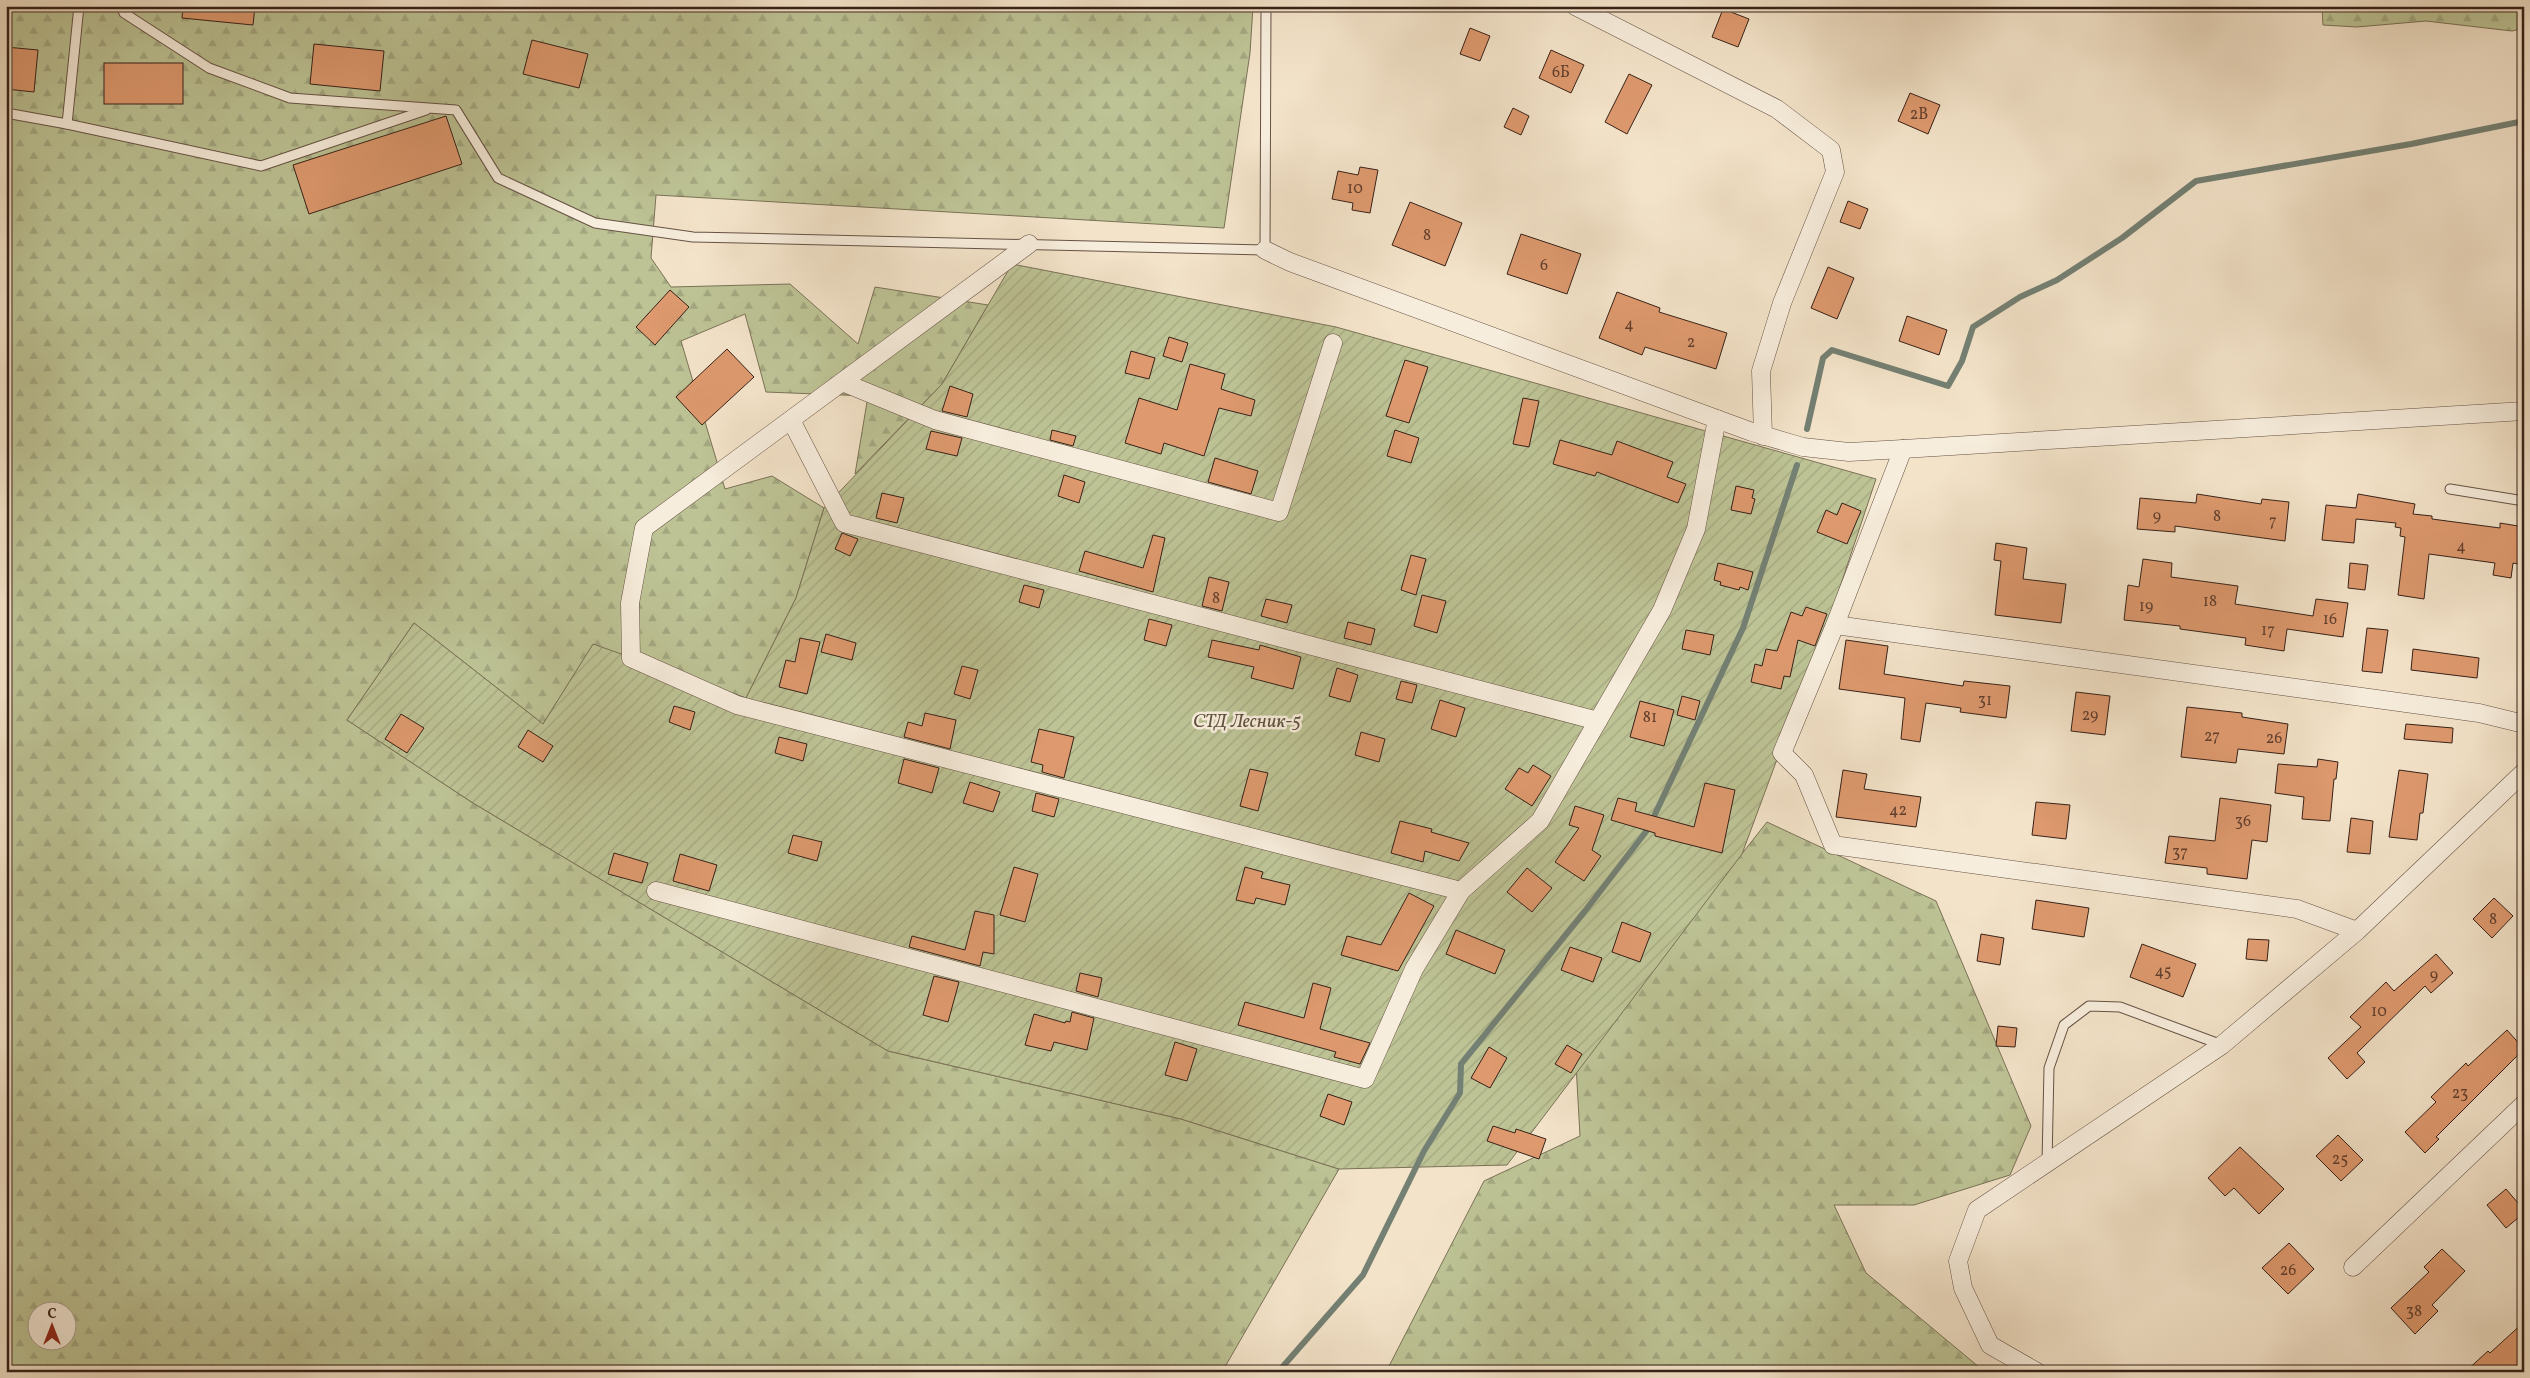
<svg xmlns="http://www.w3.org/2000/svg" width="2530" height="1378" viewBox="0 0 2530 1378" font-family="Vollkorn,serif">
<defs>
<pattern id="forest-firs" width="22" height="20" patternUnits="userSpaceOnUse" patternTransform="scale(1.25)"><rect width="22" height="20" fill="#bdc395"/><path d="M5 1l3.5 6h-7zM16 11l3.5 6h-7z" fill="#a3a780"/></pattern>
<pattern id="garden-furrows" width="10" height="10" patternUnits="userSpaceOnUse" patternTransform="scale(1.25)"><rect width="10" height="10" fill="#bdc395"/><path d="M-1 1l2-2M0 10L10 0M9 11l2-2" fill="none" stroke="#a3a780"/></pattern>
</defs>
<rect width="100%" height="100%" fill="#f3e3c9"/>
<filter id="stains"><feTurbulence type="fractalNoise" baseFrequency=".004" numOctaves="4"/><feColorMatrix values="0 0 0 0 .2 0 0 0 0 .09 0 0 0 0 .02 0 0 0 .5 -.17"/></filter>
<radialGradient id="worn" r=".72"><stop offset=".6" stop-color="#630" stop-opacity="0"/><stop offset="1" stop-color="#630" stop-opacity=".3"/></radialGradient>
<!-- forest -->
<g fill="url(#forest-firs)" stroke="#7a7256" fill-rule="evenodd">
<path d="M6 6H1253L1250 53 1224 228 656 195 651 258 671 287 790 284 858 344 875 287 988 305 942 384 855 474 868 396 766 392 745 314 681 341 725 489 772 476 824 508 796 598 746 698 593 645 543 724 414 623 347 720 473 803 888 1051 1181 1119 1339 1169 1222 1372H6ZM38 1310H68V1340H38Z"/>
<path d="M2322 6H2524V28L2512 31 2426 21 2357 27 2323 25Z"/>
<path d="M1767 822 1936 901 2031 1126 2010 1175 1914 1205H1834L1866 1273 1985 1372H1386L1484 1181 1580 1136 1576 1064Z"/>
</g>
<!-- garden -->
<path fill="url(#garden-furrows)" stroke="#7a7256" d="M1012 264 1336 327 1876 479 1833 608 1742 854 1507 1165 1339 1169 1181 1119 888 1051 473 803 347 720 414 623 543 724 593 644 746 698 796 598 824 508 942 384Z"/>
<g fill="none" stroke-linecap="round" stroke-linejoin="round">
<!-- stream -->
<g stroke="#748073" stroke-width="6">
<path d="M1807 429 1823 358 1832 350 1948 386 1962 361 1973 327 2020 297 2057 280 2122 238 2196 181 2411 144 2524 121"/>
<path d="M1278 1372 1363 1275 1424 1151 1460 1093 1461 1064 1585 911 1648 829 1743 628 1797 465"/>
</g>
</g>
<!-- building -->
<g fill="#de996e" stroke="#372118">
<path d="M183 6H255L253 25 182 18Z"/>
<path d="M1723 9 1749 19 1738 47 1712 37Z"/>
<path d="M1470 28 1490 36 1480 61 1460 54Z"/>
<path d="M532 40 588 54 579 88 523 74Z"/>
<path d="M314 44 384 51 380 91 310 84Z"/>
<path d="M6 47 38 50 34 92 6 89Z"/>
<path d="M1551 50 1584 65 1571 93 1539 78Z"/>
<rect x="104" y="63" width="79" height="41"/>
<path d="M1629 74 1652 85 1627 134 1605 122Z"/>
<path d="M1910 93 1940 105 1928 134 1898 121Z"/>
<path d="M1513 108 1529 116 1521 135 1504 127Z"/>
<path d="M446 116 462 164 309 214 293 165Z"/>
<path d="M1360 167 1378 170 1370 213 1352 210 1353 203 1332 199 1338 171 1358 175Z"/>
<path d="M1848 201 1868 209 1860 229 1840 222Z"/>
<path d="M1410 202 1462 223 1445 266 1392 245Z"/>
<path d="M1521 234 1581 254 1567 294 1507 274Z"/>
<path d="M1828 267 1854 278 1837 319 1811 308Z"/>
<path d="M670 290 689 307 655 345 636 327Z"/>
<path d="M1617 292 1660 308 1659 312 1727 333 1716 369 1645 347 1642 355 1599 338Z"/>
<path d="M1907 316 1947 330 1939 355 1899 341Z"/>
<path d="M1169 337 1188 343 1182 362 1163 356Z"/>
<path d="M727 349 754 377 702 425 676 397Z"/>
<path d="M1131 351 1155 358 1149 379 1125 373Z"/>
<path d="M1405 360 1428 367 1409 423 1386 416Z"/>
<path d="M1190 364 1225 374 1221 389 1255 400 1251 416 1219 408 1204 456 1164 443 1161 454 1125 443 1139 398 1177 410Z"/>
<path d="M950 386 973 394 967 417 942 411Z"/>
<path d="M1523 398 1539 401 1529 447 1513 444Z"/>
<path d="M1052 430 1076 436 1073 446 1050 440Z"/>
<path d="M1395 430 1419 438 1411 463 1387 456Z"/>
<path d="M931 431 962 438 957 456 926 449Z"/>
<path d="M1560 440 1612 455 1617 441 1673 462 1667 477 1686 484 1678 503 1597 472 1595 476 1553 464Z"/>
<path d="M1215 458 1258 471 1251 494 1208 482Z"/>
<path d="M1064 475 1085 482 1079 503 1058 496Z"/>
<path d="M1736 486 1754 490 1752 498 1755 499 1751 514 1731 510Z"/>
<path d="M882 493 904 498 897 523 876 518Z"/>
<path d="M2197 494 2261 504 2262 499 2289 502 2285 541 2175 526V532L2137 529 2140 498 2196 503Z"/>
<path d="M2358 494 2415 504 2413 514 2432 516V519L2500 528V523L2524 527V565L2513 563 2511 578 2493 575 2495 563 2429 554 2424 599 2398 595 2405 537 2400 536 2401 528 2395 527 2396 523 2356 519 2354 543 2322 540 2326 505 2356 508Z"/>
<path d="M1842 503 1861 511 1847 544 1817 532 1826 510 1837 515Z"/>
<path d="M842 533 858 539 850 556 835 549Z"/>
<path d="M1153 535 1165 538 1153 592 1079 571 1085 551 1143 568Z"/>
<path d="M1996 543 2027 548 2023 579 2066 584 2061 623 1995 615 2001 561 1994 560Z"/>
<path d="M1411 555 1426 559 1416 595 1401 590Z"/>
<path d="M2143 559 2172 563 2171 577 2238 586 2235 604 2313 616 2316 599 2348 603 2343 637 2287 629 2284 651 2245 645 2246 638 2180 629V626L2124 620 2128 585 2139 587Z"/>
<path d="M1718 563 1753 572 1748 590 1740 587 1739 590 1720 585 1721 582 1714 580Z"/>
<path d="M2350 563 2368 565 2365 590 2348 588Z"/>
<path d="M1209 577 1229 582 1222 611 1202 606Z"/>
<path d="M1024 585 1044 590 1039 608 1019 602Z"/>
<path d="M1422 595 1446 601 1437 633 1414 626Z"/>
<path d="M1266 599 1292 605 1287 623 1261 616Z"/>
<path d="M1806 607 1827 614 1815 646 1798 640 1790 677 1784 676 1781 689 1751 682 1755 664 1762 666 1766 649 1777 651 1791 612 1802 616Z"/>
<path d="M1149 619 1172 625 1166 646 1144 640Z"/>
<path d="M1348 622 1375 629 1371 645 1344 638Z"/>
<path d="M2367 628 2388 630 2382 673 2362 671Z"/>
<path d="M1686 630 1714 635 1710 655 1682 649Z"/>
<path d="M826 634 856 643 852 660 821 652Z"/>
<path d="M800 638 820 642 807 694 779 687 786 660 795 662Z"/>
<path d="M1212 640 1259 650 1260 645 1301 657 1293 689 1251 678 1254 667 1208 657Z"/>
<path d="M1846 640 1888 646 1884 674 1963 686 1964 681 2010 686 2006 718 1960 712 1961 708 1926 703 1920 742 1901 739 1905 698 1839 689Z"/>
<path d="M2413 649 2479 658 2477 678 2411 670Z"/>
<path d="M962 666 978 670 970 699 954 694Z"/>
<path d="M1337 668 1358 675 1350 702 1329 696Z"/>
<path d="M1401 681 1417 685 1412 703 1396 699Z"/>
<path d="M2076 692 2110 696 2105 735 2071 731Z"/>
<path d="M1682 696 1700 701 1695 720 1677 715Z"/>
<path d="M1440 700 1465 708 1456 737 1431 729Z"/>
<path d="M1640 701 1674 710 1664 746 1630 737Z"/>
<path d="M674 706 695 712 690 730 669 722Z"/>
<path d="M2187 707 2242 713V717L2288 724 2284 754 2238 749 2236 763 2181 757Z"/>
<path d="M925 713 956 720 950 749 904 737 908 722 922 726Z"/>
<path d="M401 714 424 728 407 753 385 739Z"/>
<path d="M2406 724 2453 728 2452 743 2404 739Z"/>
<path d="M1039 729 1074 737 1064 778 1042 772 1043 765 1031 762Z"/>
<path d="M528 730 553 746 543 762 518 747Z"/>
<path d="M1361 732 1385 739 1379 762 1355 755Z"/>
<path d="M779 737 807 744 803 761 775 753Z"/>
<path d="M904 759 939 768 932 793 898 783Z"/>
<path d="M2318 759 2338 762 2336 779H2334L2330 821 2302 819 2304 797 2275 793 2278 764 2317 767Z"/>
<path d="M1533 765 1551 776 1532 806 1505 789 1519 768 1528 773Z"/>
<path d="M1250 769 1268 773 1258 811 1240 806Z"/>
<path d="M1843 770 1867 774 1864 789 1921 797 1916 827 1836 817Z"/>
<path d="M2399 770 2428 774 2423 813H2420L2417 840 2389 837Z"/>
<path d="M970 782 1000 792 993 812 963 803Z"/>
<path d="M1705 783 1735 790 1722 853 1655 836V833L1611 820 1618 798 1637 803 1635 811 1694 827Z"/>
<path d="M1036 793 1059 799 1054 817 1032 811Z"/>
<path d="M2220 798 2271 805 2267 842 2252 840 2247 879 2207 874V868L2165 863 2169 836 2215 841Z"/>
<path d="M2036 802 2070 805 2066 839 2032 835Z"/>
<path d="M1575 806 1604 815 1592 850 1601 856 1584 881 1555 862 1579 828 1569 825Z"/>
<path d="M2351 818 2373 821 2370 854 2347 852Z"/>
<path d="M1400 821 1432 829 1431 832 1469 843 1459 861 1425 851 1423 862 1391 853Z"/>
<path d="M793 835 822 842 817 861 788 853Z"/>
<path d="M614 853 648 863 642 883 608 874Z"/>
<path d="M680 854 717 865 709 891 673 881Z"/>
<path d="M1014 867 1038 874 1025 922 1000 915Z"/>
<path d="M1245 867 1263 872 1261 878 1290 885 1285 905 1256 898 1254 904 1236 900Z"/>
<path d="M1527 868 1552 888 1532 912 1507 892Z"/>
<path d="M1409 893 1434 906 1398 971 1341 955 1347 936 1381 945Z"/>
<path d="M2494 898 2513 916 2492 938 2473 919Z"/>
<path d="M2036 900 2089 908 2084 937 2032 929Z"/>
<path d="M975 911 994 915V954L983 952 980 966 909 947 912 936 965 950Z"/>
<path d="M1622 922 1651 933 1640 962 1612 952Z"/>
<path d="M1456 930 1505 950 1495 974 1446 954Z"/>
<path d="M1981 934 2004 938 2000 965 1977 961Z"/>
<path d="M2248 939 2269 940 2267 961 2246 959Z"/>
<path d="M2142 944 2196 964 2183 997 2130 977Z"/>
<path d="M1570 947 1602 958 1593 982 1561 970Z"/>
<path d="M2436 954 2453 973 2431 993 2425 986 2357 1053 2365 1062 2347 1079 2328 1058 2361 1027 2350 1017 2386 982 2394 991Z"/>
<path d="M1080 973 1102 978 1098 997 1076 991Z"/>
<path d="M934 976 959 982 948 1022 923 1015Z"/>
<path d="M1313 983 1331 988 1320 1029 1370 1043 1360 1064 1334 1057 1336 1052 1238 1025 1245 1002 1304 1018Z"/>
<path d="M1072 1012 1094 1018 1087 1050 1054 1042 1051 1051 1025 1045 1034 1014 1065 1023 1066 1021 1070 1022Z"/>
<path d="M1998 1026 2017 1028 2015 1047 1996 1046Z"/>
<path d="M2507 1030 2524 1049 2436 1137 2439 1139 2425 1153 2405 1132 2436 1102 2431 1097 2466 1063 2468 1066Z"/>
<path d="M1175 1042 1197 1049 1187 1081 1165 1075Z"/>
<path d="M1567 1045 1582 1054 1571 1073 1555 1064Z"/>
<path d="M1489 1047 1507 1058 1490 1088 1471 1078Z"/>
<path d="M1328 1094 1352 1102 1344 1125 1320 1116Z"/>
<path d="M1493 1126 1515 1133 1516 1129 1546 1139 1539 1159 1487 1141Z"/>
<path d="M2338 1135 2363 1160 2341 1181 2316 1156Z"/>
<path d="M2240 1147 2284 1189 2259 1214 2234 1188 2225 1196 2208 1178Z"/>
<path d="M2506 1189 2524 1210V1213L2506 1228 2487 1205Z"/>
<path d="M2289 1243 2314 1269 2288 1294 2262 1268Z"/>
<path d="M2442 1249 2465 1271 2432 1305 2438 1311 2415 1334 2391 1308 2429 1272 2424 1267Z"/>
<path d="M2524 1322V1359L2510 1372H2465L2488 1351 2490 1353Z"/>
</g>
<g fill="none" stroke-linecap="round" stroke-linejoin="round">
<defs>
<g id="lane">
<path d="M121 6 124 13 209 68 290 98 456 110 498 178 595 223 693 237 1265 250 1266 6"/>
<path d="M6 113 67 124 79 6"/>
<path d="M67 124 261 166 426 110"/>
<path d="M2450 489 2524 501"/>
<path d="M2047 1163 2049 1068 2064 1025 2089 1006 2120 1007 2222 1045"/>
</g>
<g id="street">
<path d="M1575 6 1777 109 1831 150 1835 172 1782 303 1761 371 1763 436"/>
<path d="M1029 244 644 528 630 603 631 658 737 705 1461 891 1540 821 1662 610 1696 529 1717 419"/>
<path d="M1265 250 1290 262 1752 432 1803 447 1849 452 1903 449 2524 411"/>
<path d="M842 382 935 420 1279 512 1333 343"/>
<path d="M791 420 844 523 1598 721"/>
<path d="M1903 449 1835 625 1782 753 1804 775 1833 845 2297 909 2357 931"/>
<path d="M1835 625 2479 713 2524 724"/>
<path d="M656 891 1365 1079 1414 969 1461 891"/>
<path d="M2353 1267 2524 1104"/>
<path d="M2037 1372 1990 1345 1963 1288 1958 1261 1977 1210 2222 1045 2357 931 2524 772"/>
</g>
</defs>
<!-- lane casing -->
<use href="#lane" stroke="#665244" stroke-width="11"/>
<!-- street casing -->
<use href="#street" stroke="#665244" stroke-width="19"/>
<!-- lane -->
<use href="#lane" stroke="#f7eddc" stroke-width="9"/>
<!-- street -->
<use href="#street" stroke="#f7eddc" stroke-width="18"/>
</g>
<g text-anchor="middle" stroke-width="5" stroke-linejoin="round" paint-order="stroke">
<!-- number labels -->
<g font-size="16" fill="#613f2e">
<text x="1561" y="77">6Б</text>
<text x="1919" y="119">2В</text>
<text x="1355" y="193">10</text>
<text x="1427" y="240">8</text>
<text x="1544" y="270">6</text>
<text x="1629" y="329">4</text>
<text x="1691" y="347">2</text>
<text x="2157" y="521">9</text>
<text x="2217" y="521">8</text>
<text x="2273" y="526">7</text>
<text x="2461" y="551">4</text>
<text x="1216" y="603">8</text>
<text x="2210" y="606">18</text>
<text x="2146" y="611">19</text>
<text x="2330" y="624">16</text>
<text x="2268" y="635">17</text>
<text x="1985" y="705">31</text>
<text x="2090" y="720">29</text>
<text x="1650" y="722">81</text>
<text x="2212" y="741">27</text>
<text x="2274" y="743">26</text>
<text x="1898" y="815">42</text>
<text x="2243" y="826">36</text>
<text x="2180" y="857">37</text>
<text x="2493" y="924">8</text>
<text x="2163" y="976">45</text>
<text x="2434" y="980">9</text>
<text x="2379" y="1016">10</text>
<text x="2460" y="1098">23</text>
<text x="2340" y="1164">25</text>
<text x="2288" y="1275">26</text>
<text x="2414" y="1316">38</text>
</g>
<!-- park labels -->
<g font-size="19" font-style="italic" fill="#5f523e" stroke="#f7eddc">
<text x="1247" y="727">СТД Лесник-5</text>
</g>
</g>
<!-- margin -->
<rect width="2530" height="1378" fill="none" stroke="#f3e3c9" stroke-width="25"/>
<rect x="8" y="8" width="2515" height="1363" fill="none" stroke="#372118" stroke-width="2.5"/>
<rect x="12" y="12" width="2505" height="1353" fill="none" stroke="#372118"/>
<!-- north arrow -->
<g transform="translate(52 1326)"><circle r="24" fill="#f7eddc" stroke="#aa9b8e"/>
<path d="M0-4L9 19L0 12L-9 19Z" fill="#8f2418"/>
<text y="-8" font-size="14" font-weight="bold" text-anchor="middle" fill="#372118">С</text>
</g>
<rect width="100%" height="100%" filter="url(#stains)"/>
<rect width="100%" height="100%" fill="url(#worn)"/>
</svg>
